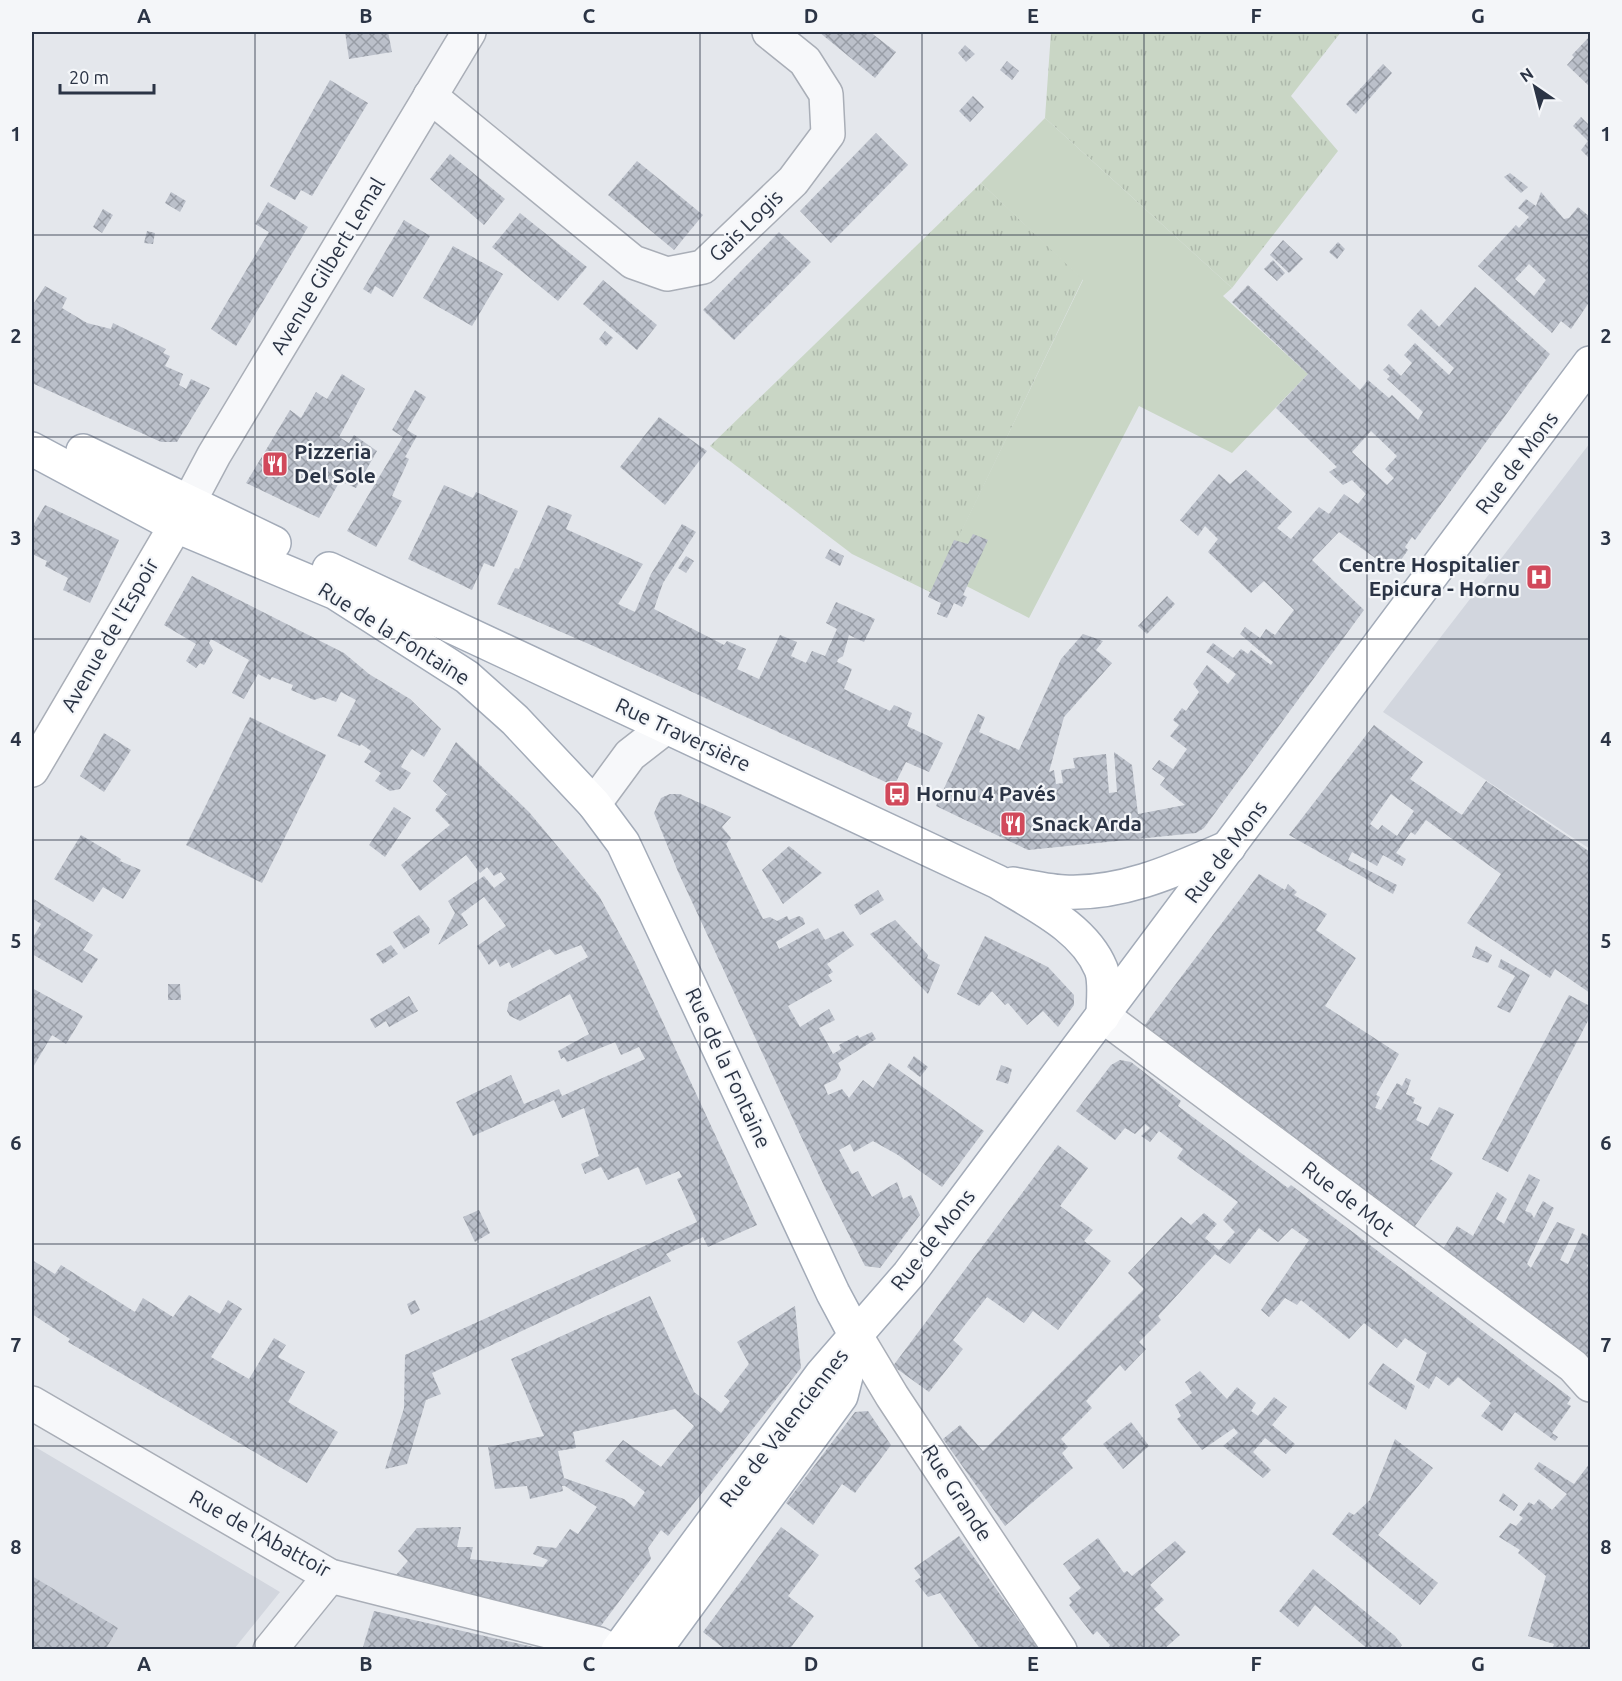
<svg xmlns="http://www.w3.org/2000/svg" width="1622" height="1681" viewBox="0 0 1622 1681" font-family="Ubuntu,sans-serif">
<defs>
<pattern id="grass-tufts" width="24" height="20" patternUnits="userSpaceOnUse" patternTransform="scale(1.5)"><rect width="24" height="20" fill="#c9d6c5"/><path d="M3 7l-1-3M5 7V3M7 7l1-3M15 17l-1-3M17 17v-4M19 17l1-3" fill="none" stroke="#adb8ab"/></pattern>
<pattern id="building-cross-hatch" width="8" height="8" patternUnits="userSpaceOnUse" patternTransform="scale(1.5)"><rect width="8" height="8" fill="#bbc0ca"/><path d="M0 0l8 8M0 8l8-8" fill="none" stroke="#989da6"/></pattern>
</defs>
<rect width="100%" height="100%" fill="#e4e7ec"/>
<!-- built -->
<g fill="#d2d6de">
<path d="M1590 443V849L1383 712Z"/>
<path d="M32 1445 280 1592 234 1649 32 1650Z"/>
</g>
<!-- grass -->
<g fill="url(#grass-tufts)">
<path d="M1051 32H1341L1291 96 1338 151 1232 288 1045 118Z"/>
<path d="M981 183 1083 279 932 593 852 554 710 446Z"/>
</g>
<!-- green -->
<path fill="#c9d6c5" d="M1045 118 1232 288 1223 296 1308 374 1232 453 1139 406 1029 618 941 573 1083 280 981 183Z"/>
<!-- building -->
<g fill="url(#building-cross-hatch)" fill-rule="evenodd">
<path d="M345 32H388L392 52 349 59Z"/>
<path d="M819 32H870L896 52 875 78Z"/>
<path d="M1590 36V87L1567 65 1574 57 1572 55Z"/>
<path d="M965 45 975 54 966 62 958 53Z"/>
<path d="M1007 61 1019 71 1012 80 1000 70Z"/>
<path d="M1383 64 1392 73 1356 114 1346 104Z"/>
<path d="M330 80 368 103 312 196 301 190 295 200 270 186Z"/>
<path d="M973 96 984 107 970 122 959 111Z"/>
<path d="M1581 117 1590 126V159L1581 150 1588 141 1573 126Z"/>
<path d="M876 133 908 165 831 243 800 211Z"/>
<path d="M450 154 505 199 484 225 430 179Z"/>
<path d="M637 161 703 215 674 250 608 195Z"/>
<path d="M1510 173 1528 187 1521 193 1504 177Z"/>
<path d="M171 192 186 201 180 212 165 203Z"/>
<path d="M1541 192 1564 219 1569 218 1578 207 1590 217V301L1571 329 1561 321 1552 333 1478 266 1516 225 1519 228 1529 217 1518 208 1526 199 1536 206ZM1529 264 1546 280 1534 296 1515 279Z"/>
<path d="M268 202 308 227 236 346 211 329 269 232 255 224Z"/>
<path d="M103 209 113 215 102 233 93 227Z"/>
<path d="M520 213 587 267 558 301 492 247Z"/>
<path d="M404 220 430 236 393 297 375 286 371 294 363 289Z"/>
<path d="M147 231 155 233 153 244 144 243Z"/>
<path d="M779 232 811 262 734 340 703 310Z"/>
<path d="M1283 240 1303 259 1289 273 1270 255Z"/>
<path d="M1338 242 1345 249 1337 259 1329 252Z"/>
<path d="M453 246 503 274 472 326 423 298Z"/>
<path d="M1273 260 1285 273 1277 281 1264 269Z"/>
<path d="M603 280 657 325 637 350 583 304Z"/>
<path d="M1248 285 1360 390 1368 380 1389 398 1392 395 1418 420 1423 412 1387 379 1390 376 1383 370 1389 364 1401 376 1412 363 1404 355 1415 343 1449 375 1454 368 1407 325 1421 309 1439 327 1475 287 1550 354 1415 540 1412 537 1405 547 1408 550 1393 571 1339 532 1312 560 1364 610 1204 828 1196 833 1028 850 936 806 978 714 985 717 979 732 1019 750 1061 659 1083 634 1103 641 1096 650 1112 663 1064 717 1049 772 1054 770 1056 784 1063 783 1061 770 1075 768 1073 758 1106 754 1109 793 1117 792 1114 752 1132 765 1138 814 1185 805 1160 785 1165 778 1152 769 1159 760 1173 769 1187 749 1170 736 1179 725 1173 720 1182 708 1186 711 1199 692 1193 684 1207 665 1228 684 1236 674 1206 652 1213 643 1233 658 1241 649 1248 654 1251 650 1271 665 1273 662 1240 634 1245 627 1260 638 1266 629 1275 635 1294 610 1264 581 1251 593 1208 552 1218 539 1205 526 1198 536 1180 520 1219 474 1230 484 1246 470 1292 512 1277 528 1291 539 1319 507 1329 514 1344 494 1358 504 1366 494 1352 480 1343 485 1329 472 1337 467 1276 408 1308 374 1232 302ZM1371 431 1397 456 1385 469 1394 478 1387 485 1352 452Z"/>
<path d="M45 286 67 298 62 308 87 323 111 329 113 323 166 349 163 353 170 356 165 366 183 374 179 385 186 389 191 379 210 388 177 442H161L32 383V306Z"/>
<path d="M605 331 613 338 606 346 599 339Z"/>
<path d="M342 374 365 389 339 437 349 443 354 435 377 451 356 488 340 481 319 518 246 483 290 410 301 418 316 392 327 399Z"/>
<path d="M415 390 426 397 407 430 417 436 405 457 409 459 392 496 402 501 376 547 347 531 403 437 392 430Z"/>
<path d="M659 417 707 451 665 505 620 467Z"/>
<path d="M444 485 473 498 476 492 518 511 494 567 484 563 472 590 408 559Z"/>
<path d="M45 505 119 540 90 603 63 590 68 578 45 566 47 561 32 554V527Z"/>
<path d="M548 505 572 515 566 529 643 564 618 604 635 612 651 574 682 524 696 532 663 583 654 609 724 645 727 641 746 649 737 669 759 679 780 635 797 642 791 656 806 663 812 651 825 656 837 629 826 623 836 602 875 619 864 642 849 635 843 656 838 659 837 662 852 669 844 689 890 711 894 705 912 713 907 726 943 743 929 772 906 762 894 786 598 648 497 604 515 568 519 569Z"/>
<path d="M973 534 988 540 963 595 967 597 962 607 954 603 947 618 937 614 941 603 928 597 954 540 968 544Z"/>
<path d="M830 549 844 556 840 566 825 558Z"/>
<path d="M686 556 694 561 686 573 678 568Z"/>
<path d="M192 576 344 653 369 674 410 699 441 729 424 757 412 749 405 759 401 767 411 773 400 789 390 791 375 781 381 773 364 762 371 751 361 744 360 746 337 736 356 700 341 692 336 702 323 697 314 700 291 690 293 685 272 677 270 680 258 674 244 699 232 693 249 660 211 639 209 643 213 650 204 665 200 663 196 668 186 661 196 644 164 625Z"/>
<path d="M1167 596 1175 604 1147 634 1138 626Z"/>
<path d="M250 717 326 755 262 883 186 845Z"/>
<path d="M1374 725 1423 762 1410 779 1462 815 1486 781 1590 852V993L1555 969 1550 978 1467 923 1501 874 1426 820 1415 835 1411 832 1396 853 1406 859 1402 866 1383 855 1377 866 1352 852 1348 860 1397 885 1393 894 1289 835ZM1391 794 1414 811 1397 836 1382 825 1378 830 1370 824Z"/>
<path d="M104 733 131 750 104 792 80 776Z"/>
<path d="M456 742 529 812 599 896 635 962 757 1225 708 1247 703 1237 666 1254 671 1261 432 1373 441 1394 426 1400 407 1464 385 1469 404 1408 405 1355 697 1222 677 1179 682 1177 679 1171 646 1185 638 1167 608 1180 601 1167 585 1174 581 1164 599 1156 584 1108 562 1118 554 1100 473 1136 456 1102 511 1075 524 1104 559 1089 562 1096 645 1059 639 1047 621 1055 615 1042 567 1062 564 1057 561 1059 558 1051 589 1034 570 994 520 1021 510 1016 507 1011 509 1002 588 957 581 945 555 955 550 949 512 968 509 962 500 967 496 959 489 965 477 946 506 926 484 897 461 914 468 925 438 945 455 913 448 901 484 876 494 888 506 879 501 872 494 876 487 867 480 873 466 855 420 891 401 865 450 825 435 810 446 795 449 796 433 781Z"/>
<path d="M670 794H680L731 817 722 827 731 838 726 844 763 919 770 917 777 921 787 916 789 920 799 916 803 918 805 924 776 942 779 949 818 928 825 940 843 931 854 945 827 964 833 972 828 975 832 981 788 1006 800 1027 829 1009 835 1020 819 1028 833 1054 841 1049 839 1045 858 1035 859 1038 872 1032 876 1039 838 1063 841 1070 836 1079 824 1085 828 1095 842 1089 849 1098 863 1080 873 1088 889 1063 984 1131 942 1187 898 1155 873 1141 854 1152 850 1144 839 1150 852 1174 858 1171 872 1197 897 1182 903 1199 911 1195 920 1215 880 1268 865 1266 825 1188 679 874 654 813 661 798Z"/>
<path d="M394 807 411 818 385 857 369 845Z"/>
<path d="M81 835 121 859 120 861 141 870 123 899 103 887 93 902 54 879Z"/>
<path d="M789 846 822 873 783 904 762 870Z"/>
<path d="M1259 874 1285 890 1288 884 1297 892 1294 895 1327 914 1316 930 1356 958 1325 1006 1399 1054 1376 1095 1380 1097 1375 1108 1381 1110 1397 1083 1402 1086 1406 1078 1411 1080 1406 1094 1415 1098 1413 1103 1422 1107 1416 1120 1428 1126 1439 1107 1454 1114 1430 1159 1453 1173 1410 1233 1144 1026Z"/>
<path d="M878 890 884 900 860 915 854 905Z"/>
<path d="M32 898 93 935 83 950 98 959 82 983 32 954V939L41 924 32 918Z"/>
<path d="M419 915 430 929 429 933 404 949 393 932Z"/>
<path d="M895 920 928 955 927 958 940 965 928 994 870 934Z"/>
<path d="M985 936 1048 967 1074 995V1005L1058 1027 1043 1011 1027 1025 1008 1003 1005 1005 992 991 979 1006 957 994Z"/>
<path d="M391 945 398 954 383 964 376 954Z"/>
<path d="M1476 946 1492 955 1488 963 1472 957Z"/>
<path d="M1501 959 1530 975 1510 1013 1497 1007 1515 976 1498 967Z"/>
<path d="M168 984H180L181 1000H168Z"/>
<path d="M32 988 83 1016 66 1044 52 1035 32 1069Z"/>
<path d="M1569 995 1590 1006V1017L1508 1172 1482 1159Z"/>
<path d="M409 996 418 1011 389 1027 386 1021 375 1028 370 1019Z"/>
<path d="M914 1056 928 1067 920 1077 907 1067Z"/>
<path d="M1120 1060 1131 1062 1181 1101 1178 1106 1288 1188 1291 1185 1571 1398 1567 1404 1571 1406 1552 1433 1558 1437 1555 1441 1515 1412 1502 1431 1481 1416 1491 1403 1458 1377 1449 1386 1436 1376 1429 1389 1416 1380 1427 1353 1405 1338 1397 1348 1364 1323 1349 1339 1301 1300 1297 1305 1285 1298 1269 1317 1261 1310 1309 1240 1292 1228 1278 1242 1259 1228 1230 1264 1215 1254 1158 1316 1161 1320 1139 1342 1146 1349 1125 1371 1120 1365 1086 1401 1092 1408 1061 1439 1068 1447 1062 1453 1073 1468 1005 1526 943 1439 960 1425 983 1451 1144 1289 1128 1273 1181 1217 1191 1225 1204 1213 1217 1224 1205 1238 1219 1250 1235 1232 1223 1220 1238 1202 1177 1158 1183 1149 1159 1131 1150 1142 1141 1136 1150 1128 1145 1124 1135 1134 1125 1128 1115 1140 1076 1111 1111 1065Z"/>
<path d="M1001 1065 1012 1069 1008 1084 996 1080Z"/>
<path d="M1058 1145 1088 1168 1060 1206 1093 1230 1084 1241 1111 1261 1058 1330 1033 1311 1024 1323 987 1297 953 1340 963 1349 929 1392 893 1366Z"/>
<path d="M1529 1174 1540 1180 1525 1211 1531 1213 1534 1218 1543 1201 1554 1208 1527 1264 1531 1268 1557 1222 1575 1229 1560 1260 1568 1264 1582 1233 1590 1237V1259L1587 1266 1590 1268V1353L1587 1361 1441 1252 1457 1226 1473 1236 1497 1192 1507 1199 1496 1219 1504 1224Z"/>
<path d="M479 1210 490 1233 475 1242 463 1217Z"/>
<path d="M32 1260 55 1274 61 1265 135 1312 143 1298 173 1317 189 1295 220 1314 228 1300 242 1309 211 1357 249 1379 274 1338 286 1345 278 1357 305 1372 288 1402 338 1432 307 1483 68 1342 70 1339 32 1314Z"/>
<path d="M650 1296 694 1392 721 1413 730 1401 724 1396 749 1364 737 1342 795 1306 801 1368 668 1536 661 1530 648 1548 651 1559 594 1635 405 1587 396 1575 408 1561 398 1551 417 1528 461 1527 457 1547H473L470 1559 543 1567 548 1560 533 1554 537 1546 556 1548 570 1529 578 1534 597 1507 565 1486H562L563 1491 530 1499 527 1486 495 1489 488 1447 544 1436 511 1359ZM675 1409 694 1426 661 1467 623 1440 605 1461 645 1492 634 1507 624 1499 564 1478 558 1451 576 1448 573 1432Z"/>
<path d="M415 1300 420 1310 411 1315 407 1304Z"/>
<path d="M1383 1363 1415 1386 1406 1410 1368 1384Z"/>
<path d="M1200 1371 1227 1399 1237 1387 1256 1403 1251 1411 1258 1416 1274 1397 1287 1407 1272 1425 1295 1444 1286 1454 1265 1438 1253 1452 1271 1470 1263 1478 1223 1446 1238 1433 1234 1428 1202 1450 1177 1419 1181 1416 1175 1405 1192 1393 1185 1382Z"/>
<path d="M868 1411 891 1445 855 1493 842 1484 813 1525 786 1503 855 1412Z"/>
<path d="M1131 1422 1149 1446 1123 1469 1103 1444Z"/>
<path d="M1395 1439 1433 1468 1378 1535 1438 1583 1420 1605 1332 1534 1349 1512 1354 1515 1370 1500Z"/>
<path d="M1539 1462 1574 1484 1590 1463V1650H1552L1554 1644 1528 1636 1546 1576 1518 1553 1520 1550 1499 1537 1510 1523 1516 1526 1523 1518 1519 1515 1529 1502 1534 1505 1539 1499 1552 1510 1567 1494 1534 1469Z"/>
<path d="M1503 1493 1518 1505 1514 1511 1499 1501Z"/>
<path d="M781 1527 819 1555 788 1596 814 1616 789 1650H726L703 1632Z"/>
<path d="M959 1536 1023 1627 1040 1650H981L940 1593 928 1597 915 1581 921 1577 914 1568Z"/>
<path d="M1098 1538 1124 1573 1127 1571 1132 1576 1175 1541 1186 1552 1150 1585 1164 1600 1154 1609 1180 1635 1163 1650H1107L1110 1645 1097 1631 1093 1635 1069 1605 1072 1602 1069 1598 1081 1588 1063 1564Z"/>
<path d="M1313 1569 1395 1636 1402 1645 1398 1650H1369L1315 1605 1298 1627 1279 1611Z"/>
<path d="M32 1576 118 1628 105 1650H32Z"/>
<path d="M374 1611 538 1648V1650H362Z"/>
</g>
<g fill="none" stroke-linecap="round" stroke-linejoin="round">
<defs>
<g id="street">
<path d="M430 96 633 262 667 274 703 267 793 181 828 134 826 94 805 61 769 32"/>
<path d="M189 502 214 455 469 32"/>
<path d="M594 804 630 755 666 727"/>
<path d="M1103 1016 1573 1366 1590 1385"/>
<path d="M32 1403 330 1576 599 1644 611 1650"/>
<path d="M270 1650 330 1576"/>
</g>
<g id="secondary">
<path d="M32 770 189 503"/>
<path d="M856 1336 892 1396 1060 1650"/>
</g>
<g id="primary">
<path d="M32 449 174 525 336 593 467 677 515 720 594 804 623 843 833 1293 856 1336"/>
<path d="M83 451 274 543"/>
<path d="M329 569 998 882C1033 904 1084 927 1101 969 1106 982 1103 1002 1103 1016"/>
<path d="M1013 884C1029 887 1047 891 1064 892 1122 895 1176 870 1229 847"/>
<path d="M618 1650 822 1374 909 1274 1590 363"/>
<path d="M655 1650 841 1396 855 1341"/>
</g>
</defs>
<!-- street casing -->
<use href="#street" stroke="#a9aeb7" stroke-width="36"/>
<!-- secondary casing -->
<use href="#secondary" stroke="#a9aeb7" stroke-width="36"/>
<!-- primary casing -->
<use href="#primary" stroke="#a3abb8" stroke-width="36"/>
<!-- street -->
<use href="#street" stroke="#f7f8fa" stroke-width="33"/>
<!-- secondary -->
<use href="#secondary" stroke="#fff" stroke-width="33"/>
<!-- primary -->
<use href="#primary" stroke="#fff" stroke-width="33"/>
</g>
<!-- grid -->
<path fill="none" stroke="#2b3445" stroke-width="1.5" stroke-opacity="0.55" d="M255 32V1650M478 32V1650M700 32V1650M922 32V1650M1144 32V1650M1367 32V1650M32 235H1590M32 437H1590M32 639H1590M32 840H1590M32 1042H1590M32 1244H1590M32 1446H1590"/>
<!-- icons -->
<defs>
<symbol id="restaurant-square" viewBox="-11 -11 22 22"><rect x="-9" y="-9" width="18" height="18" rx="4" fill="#d1495b" stroke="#f4f6f9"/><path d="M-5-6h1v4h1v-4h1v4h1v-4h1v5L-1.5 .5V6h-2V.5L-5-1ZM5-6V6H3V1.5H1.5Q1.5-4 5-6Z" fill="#fff"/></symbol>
<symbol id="hospital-square" viewBox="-11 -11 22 22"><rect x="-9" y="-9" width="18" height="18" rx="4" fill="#d1495b" stroke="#f4f6f9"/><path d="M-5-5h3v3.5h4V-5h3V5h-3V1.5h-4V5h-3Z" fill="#fff"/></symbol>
<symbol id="bus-square" viewBox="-11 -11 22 22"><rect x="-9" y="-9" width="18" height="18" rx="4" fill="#d1495b" stroke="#f4f6f9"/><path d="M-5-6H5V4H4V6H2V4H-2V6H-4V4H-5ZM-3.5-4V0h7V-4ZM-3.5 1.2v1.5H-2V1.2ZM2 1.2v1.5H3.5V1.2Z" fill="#fff"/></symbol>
</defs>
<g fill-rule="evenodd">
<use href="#restaurant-square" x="260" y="449" width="30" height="30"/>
<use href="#hospital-square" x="1524" y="562" width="30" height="30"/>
<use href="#bus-square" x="882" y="779" width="30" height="30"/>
<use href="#restaurant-square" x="998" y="809" width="30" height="30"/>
</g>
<g text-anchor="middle" stroke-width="4.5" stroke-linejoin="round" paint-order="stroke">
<!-- street labels -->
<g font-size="21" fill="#2b3445" stroke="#f4f6f9">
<text transform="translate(746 226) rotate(-44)" y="7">Gais Logis</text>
<text transform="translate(328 266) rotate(-59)" y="7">Avenue Gilbert Lemal</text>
<text transform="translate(1517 463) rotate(-53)" y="7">Rue de Mons</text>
<text transform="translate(394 634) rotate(32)" y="7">Rue de la Fontaine</text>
<text transform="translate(110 635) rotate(-60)" y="7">Avenue de l'Espoir</text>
<text transform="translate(683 735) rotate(25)" y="7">Rue Traversière</text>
<text transform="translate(1226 852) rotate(-53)" y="7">Rue de Mons</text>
<text transform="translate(728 1068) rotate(65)" y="7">Rue de la Fontaine</text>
<text transform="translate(1348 1199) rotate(37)" y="7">Rue de Mot</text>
<text transform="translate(933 1240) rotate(-52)" y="7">Rue de Mons</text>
<text transform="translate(784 1428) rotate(-52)" y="7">Rue de Valenciennes</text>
<text transform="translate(957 1493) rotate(57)" y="7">Rue Grande</text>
<text transform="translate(260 1534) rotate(29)" y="7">Rue de l'Abattoir</text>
</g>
<!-- poi labels -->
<g font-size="21" font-weight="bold" fill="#2b3445" stroke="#f4f6f9" text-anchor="start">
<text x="294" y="459">Pizzeria<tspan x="294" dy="24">Del Sole</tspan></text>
<text x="1520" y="572" text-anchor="end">Centre Hospitalier<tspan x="1520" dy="24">Epicura - Hornu</tspan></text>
<text x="916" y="801">Hornu 4 Pavés</text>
<text x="1032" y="831">Snack Arda</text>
</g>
</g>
<!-- border -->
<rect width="1622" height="1681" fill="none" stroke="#f4f6f9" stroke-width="66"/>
<!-- north arrow -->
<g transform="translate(1535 87) rotate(325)" stroke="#f4f6f9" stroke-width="4.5" paint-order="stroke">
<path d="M0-4.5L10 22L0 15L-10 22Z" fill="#2b3445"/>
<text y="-9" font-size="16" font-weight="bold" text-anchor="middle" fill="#2b3445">N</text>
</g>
<!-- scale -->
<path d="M60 84v9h94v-9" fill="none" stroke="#2b3445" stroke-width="3"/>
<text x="69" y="84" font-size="18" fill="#2b3445" stroke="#f4f6f9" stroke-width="4.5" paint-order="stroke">20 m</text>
<rect x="33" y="33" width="1556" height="1615" fill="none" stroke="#2b3445" stroke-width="2"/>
<g font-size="20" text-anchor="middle" font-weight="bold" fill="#2b3445">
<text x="144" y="23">A</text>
<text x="366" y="23">B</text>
<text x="589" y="23">C</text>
<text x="811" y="23">D</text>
<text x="1033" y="23">E</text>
<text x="1256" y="23">F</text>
<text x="1478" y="23">G</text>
<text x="16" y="141">1</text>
<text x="1606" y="141">1</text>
<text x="16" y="343">2</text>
<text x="1606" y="343">2</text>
<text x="16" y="545">3</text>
<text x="1606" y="545">3</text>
<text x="16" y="746">4</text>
<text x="1606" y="746">4</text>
<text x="16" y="948">5</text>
<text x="1606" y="948">5</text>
<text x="16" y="1150">6</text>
<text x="1606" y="1150">6</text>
<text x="16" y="1352">7</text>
<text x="1606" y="1352">7</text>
<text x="16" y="1554">8</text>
<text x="1606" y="1554">8</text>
<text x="144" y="1671">A</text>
<text x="366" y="1671">B</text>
<text x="589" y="1671">C</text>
<text x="811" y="1671">D</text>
<text x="1033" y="1671">E</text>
<text x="1256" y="1671">F</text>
<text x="1478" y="1671">G</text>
</g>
</svg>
